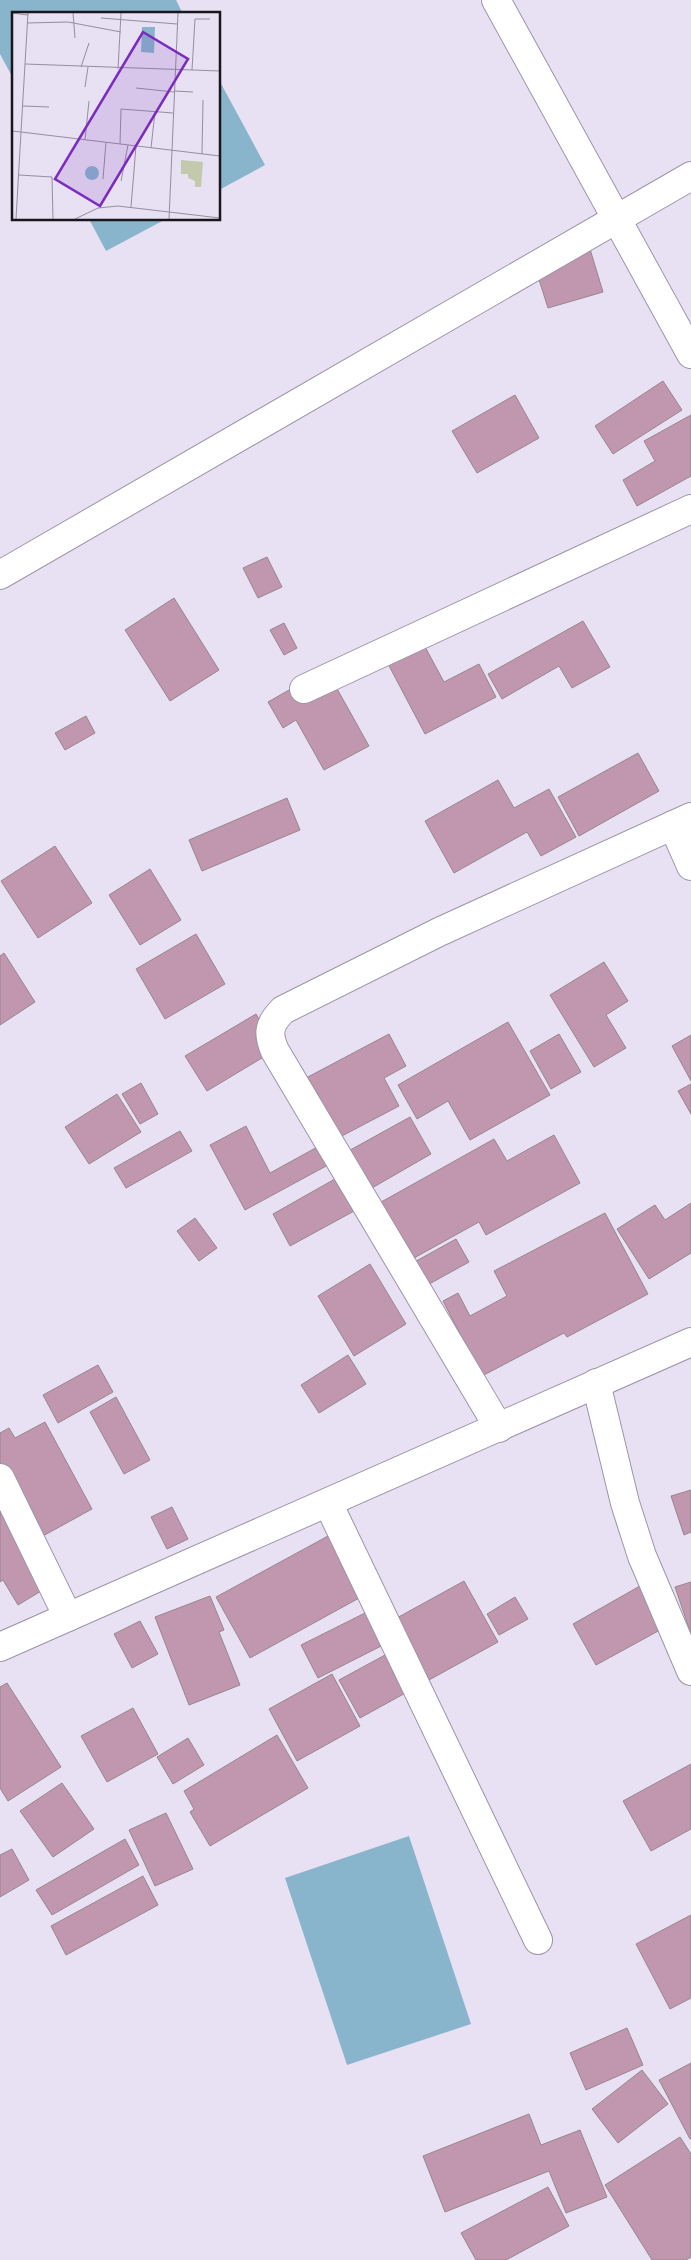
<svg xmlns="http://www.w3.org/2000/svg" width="691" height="2260" viewBox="0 0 691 2260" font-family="Roboto,sans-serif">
<rect width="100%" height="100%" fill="#e8e0f3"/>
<!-- water -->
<g fill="#88b5cc">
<path d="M0 0H176L183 14H14V80L0 54Z"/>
<path d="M219 80 265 165 219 190Z"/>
<path d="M89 219H166L106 251Z"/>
<path d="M409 1836 471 2024 347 2065 285 1878Z"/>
</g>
<!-- building -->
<g fill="#c197af" stroke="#98858f">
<path d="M590 249 603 292 548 308 535 267Z"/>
<path d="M663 381 682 410 613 454 595 426Z"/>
<path d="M515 395 539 438 477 473 452 431Z"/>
<path d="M691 415V476L637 506 623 480 655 461 644 441Z"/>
<path d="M267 557 282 587 258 598 243 568Z"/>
<path d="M174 598 219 670 170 701 125 630Z"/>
<path d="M583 621 610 667 572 688 559 666 502 699 488 674Z"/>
<path d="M284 623 297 648 284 655 270 630Z"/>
<path d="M423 643 444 682 479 664 496 697 425 734 387 662Z"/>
<path d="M326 669 369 746 324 770 296 720 283 728 268 702Z"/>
<path d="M86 716 95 733 65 750 55 733Z"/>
<path d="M638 753 659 791 579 836 558 797Z"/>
<path d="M498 780 514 808 549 789 576 837 541 856 527 832 454 873 425 821Z"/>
<path d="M287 798 300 830 202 871 189 840Z"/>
<path d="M55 846 92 903 38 938 1 881Z"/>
<path d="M150 869 181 920 140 945 109 895Z"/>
<path d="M196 934 225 984 165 1019 136 969Z"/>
<path d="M4 953 35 1002 0 1025V956Z"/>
<path d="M604 962 628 1001 606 1015 626 1048 594 1067 550 995Z"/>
<path d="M256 1014 277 1049 207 1091 185 1056Z"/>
<path d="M508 1022 550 1095 470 1140 448 1101 417 1119 398 1085Z"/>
<path d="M389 1034 406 1066 384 1078 399 1106 338 1138 306 1078Z"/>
<path d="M559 1034 581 1072 551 1089 530 1051Z"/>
<path d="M691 1035V1081L672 1046Z"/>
<path d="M141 1083 158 1114 140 1124 122 1094Z"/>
<path d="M691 1084V1114L678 1091Z"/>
<path d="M117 1094 141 1132 89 1164 65 1127Z"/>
<path d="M410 1117 431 1154 365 1192 343 1154Z"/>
<path d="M246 1126 270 1173 330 1140 339 1159 245 1210 210 1145Z"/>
<path d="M180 1131 192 1151 126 1188 114 1168Z"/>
<path d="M554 1135 580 1183 486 1235 479 1222 405 1263 374 1206 494 1139 507 1161Z"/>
<path d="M349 1171 367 1204 290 1246 273 1214Z"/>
<path d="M691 1203V1253L649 1279 617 1229 655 1205 665 1220Z"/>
<path d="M605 1213 648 1294 567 1337 564 1333 482 1376 443 1301 458 1293 470 1316 507 1296 494 1271Z"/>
<path d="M195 1218 217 1248 199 1261 177 1231Z"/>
<path d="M456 1239 469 1262 422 1288 409 1265Z"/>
<path d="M370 1264 406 1324 354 1356 318 1296Z"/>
<path d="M348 1355 366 1384 319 1413 301 1385Z"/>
<path d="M98 1365 113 1392 58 1423 43 1395Z"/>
<path d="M116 1397 150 1460 124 1474 90 1412Z"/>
<path d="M45 1422 92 1509 41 1537 0 1463V1433L9 1428 15 1438Z"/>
<path d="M691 1490V1532L684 1535 671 1496Z"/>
<path d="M0 1503 56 1582 18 1605 3 1580 0 1582Z"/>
<path d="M172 1507 188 1539 167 1549 151 1517Z"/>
<path d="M328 1536 361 1597 250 1658 216 1597Z"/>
<path d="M464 1581 498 1642 360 1718 339 1680 407 1643 395 1619Z"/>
<path d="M647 1582 671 1624 596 1665 573 1624Z"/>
<path d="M691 1582V1634L675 1587Z"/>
<path d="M210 1596 224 1630 219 1632 240 1685 189 1705 155 1617Z"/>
<path d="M515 1597 528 1619 499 1635 487 1614Z"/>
<path d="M375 1608 393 1640 318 1678 301 1645Z"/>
<path d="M140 1621 158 1654 132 1668 114 1634Z"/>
<path d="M332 1674 360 1726 297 1761 269 1709Z"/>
<path d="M7 1683 61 1767 8 1801 0 1788V1687Z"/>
<path d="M133 1708 158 1754 107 1782 81 1736Z"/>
<path d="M277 1735 308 1788 210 1846 190 1812 194 1809 184 1791Z"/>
<path d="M188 1738 204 1765 173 1784 157 1757Z"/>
<path d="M691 1764V1829L651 1851 623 1801Z"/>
<path d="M62 1783 94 1829 53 1857 20 1811Z"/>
<path d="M166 1813 193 1869 155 1886 129 1830Z"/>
<path d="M125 1839 139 1865 52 1915 36 1890Z"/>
<path d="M12 1849 29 1880 0 1897V1855Z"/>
<path d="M143 1876 158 1905 66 1955 51 1926Z"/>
<path d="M691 1915V1998L670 2009 636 1944Z"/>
<path d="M627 2028 643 2065 586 2090 570 2053Z"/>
<path d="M691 2063V2139H690L659 2080Z"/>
<path d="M642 2070 668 2104 618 2143 592 2109Z"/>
<path d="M529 2114 541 2145 580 2130 607 2197 566 2213 549 2171 445 2212 423 2156Z"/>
<path d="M680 2137 691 2154V2257L686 2260H652L605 2185Z"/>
<path d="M548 2187 569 2226 506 2260H476L461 2233Z"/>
</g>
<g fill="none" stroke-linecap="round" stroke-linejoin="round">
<defs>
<g id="street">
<path d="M496 0 691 354"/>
<path d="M0 575 691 176"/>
<path d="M304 689 691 509"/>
<path d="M673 825 691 866"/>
<path d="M596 1383 625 1503 642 1556 691 1671"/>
<path d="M499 1428 275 1051C267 1033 269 1024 283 1010L439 932 691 817"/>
<path d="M0 1478 68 1617"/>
<path d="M328 1503 538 1940"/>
</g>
<path id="primary" d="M0 1647 691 1342"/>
</defs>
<!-- street casing -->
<use href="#street" stroke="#9d95a7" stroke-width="30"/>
<!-- primary casing -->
<use href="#primary" stroke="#9d95a7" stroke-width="30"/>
<!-- street -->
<use href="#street" stroke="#fff" stroke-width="28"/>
<!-- primary -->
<use href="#primary" stroke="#fff" stroke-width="28"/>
</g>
<!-- overview -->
<g transform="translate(12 12)">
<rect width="208" height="208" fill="#e8e0f3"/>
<path d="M169 148 191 150 189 175H183V169L176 166V162H169Z" fill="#c3c9ad"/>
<path d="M130 15H143L142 41 129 40ZM73 161a7 7 0 1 1 14 0a7 7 0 1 1-14 0Z" fill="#88b5cc"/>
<path fill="none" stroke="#958f9d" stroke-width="1" d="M0 1 16 3M61 1 63 26M89 6 165 12M15 11 56 10 109 20M13 52 208 59M69 55 77 31M106 57 109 1M180 58 183 7H198M73 75 76 55M124 76 162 80M162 79 181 80M11 94 37 95M0 119 9 120 16 1M73 128 77 89M108 132 109 97 161 101M139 136 143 100M190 142 191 88M7 163 40 165 41 207M91 167 94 130M109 169 116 133M119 195 124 134M4 207 9 120 208 144M63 207 86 196 106 194 208 206M157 207 166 1"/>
<path fill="#7b2cbf" fill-opacity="0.15" stroke="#7b2cbf" stroke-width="2.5" d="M131 20 176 47 88 194 43 167Z"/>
<rect width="208" height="208" fill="none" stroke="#18151c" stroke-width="2.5"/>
</g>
</svg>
